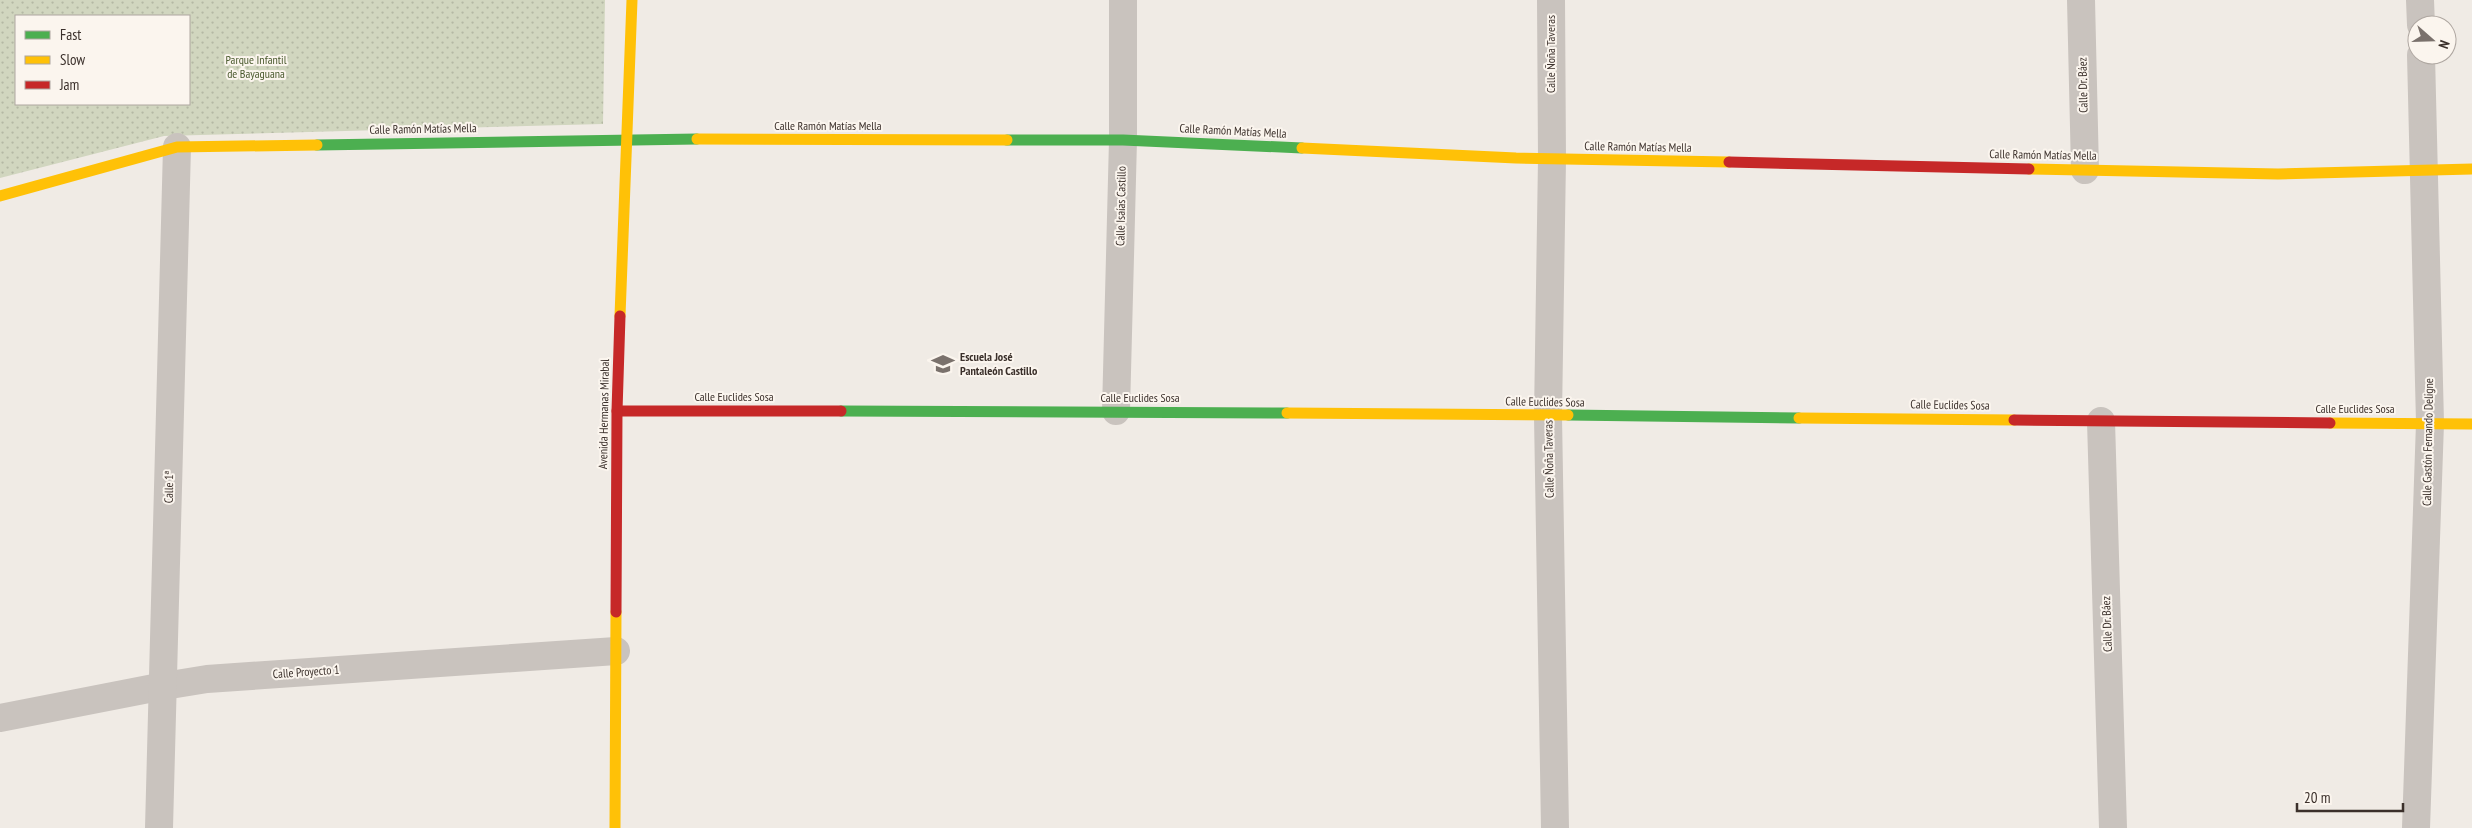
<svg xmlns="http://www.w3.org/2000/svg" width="2472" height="828" viewBox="0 0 2472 828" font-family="'PT Sans Narrow',sans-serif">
<defs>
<pattern id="park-dots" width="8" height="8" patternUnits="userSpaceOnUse" patternTransform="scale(1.25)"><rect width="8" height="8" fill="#d1d6bf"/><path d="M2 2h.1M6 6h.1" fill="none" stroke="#b4b8a4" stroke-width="1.8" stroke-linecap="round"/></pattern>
</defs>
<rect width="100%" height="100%" fill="#f0ebe5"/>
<!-- park -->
<path fill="url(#park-dots)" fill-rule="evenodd" d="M0 0H605L603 124 164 136 0 178ZM16 16H189V104H16Z"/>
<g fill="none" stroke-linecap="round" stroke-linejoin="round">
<!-- street -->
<g stroke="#c9c3be" stroke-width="28">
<path d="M1551 0 1552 159 1548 416 1555 828"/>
<path d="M2081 0 2085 170"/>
<path d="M2420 0 2421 25"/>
<path d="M1116 411 1123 140V0"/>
<path d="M2101 421 2113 828"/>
<path d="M0 718 164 686 207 679 616 651"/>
<path d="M159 828 177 147"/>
<path d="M2416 828 2430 423 2421 55"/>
</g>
<!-- fast -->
<g stroke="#4caf50" stroke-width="11">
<path d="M1007 140H1123L1302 148"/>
<path d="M317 145 697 139"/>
<path d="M841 411 1287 413"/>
<path d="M1568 415 1799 418"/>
</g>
<!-- slow -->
<g stroke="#ffc107" stroke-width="11">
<path d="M697 139 1007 140"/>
<path d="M1302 148 1516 158 1729 162"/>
<path d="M2029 169 2278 174 2472 169"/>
<path d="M0 196 177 147 317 145"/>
<path d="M620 316 632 0"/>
<path d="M1287 413 1568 415"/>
<path d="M1799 418 2014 420"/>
<path d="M2330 423 2472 424"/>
<path d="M615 828 616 612"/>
</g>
<!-- jam -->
<g stroke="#c62828" stroke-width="11">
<path d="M1729 162 2029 169"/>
<path d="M617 411H841"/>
<path d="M2014 420 2330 423"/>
<path d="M616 612 617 411 620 316"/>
</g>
</g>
<!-- icons -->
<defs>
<symbol id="school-bare" viewBox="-9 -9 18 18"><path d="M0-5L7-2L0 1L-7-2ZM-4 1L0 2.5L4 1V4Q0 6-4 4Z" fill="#7a716c" stroke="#fbf5ee" stroke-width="2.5" paint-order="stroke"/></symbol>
</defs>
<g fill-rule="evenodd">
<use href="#school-bare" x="927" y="348" width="32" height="32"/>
</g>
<g text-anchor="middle" stroke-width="4" stroke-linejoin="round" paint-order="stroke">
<!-- street labels -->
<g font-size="12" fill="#3b302b" stroke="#fbf5ee">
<text transform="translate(1551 54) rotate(-90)" y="4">Calle Ñoña Taveras</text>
<text transform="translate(2083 85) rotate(-91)" y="4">Calle Dr. Báez</text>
<text x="828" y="130">Calle Ramón Matías Mella</text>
<text transform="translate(423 129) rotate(-1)" y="4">Calle Ramón Matías Mella</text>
<text transform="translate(1233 131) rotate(3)" y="4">Calle Ramón Matías Mella</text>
<text transform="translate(1638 147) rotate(1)" y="4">Calle Ramón Matías Mella</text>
<text transform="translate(2043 155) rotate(1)" y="4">Calle Ramón Matías Mella</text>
<text transform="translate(1121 206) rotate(-89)" y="4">Calle Isaías Castillo</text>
<text x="734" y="401">Calle Euclides Sosa</text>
<text x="1140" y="402">Calle Euclides Sosa</text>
<text transform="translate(1545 402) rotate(1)" y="4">Calle Euclides Sosa</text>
<text transform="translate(1950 405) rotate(1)" y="4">Calle Euclides Sosa</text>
<text x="2355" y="413">Calle Euclides Sosa</text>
<text transform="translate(604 414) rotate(-89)" y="4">Avenida Hermanas Mirabal</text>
<text transform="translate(2428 442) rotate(-89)" y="4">Calle Gastón Fernando Deligne</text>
<text transform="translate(1549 459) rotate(-91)" y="4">Calle Ñoña Taveras</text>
<text transform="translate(169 487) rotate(-89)" y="4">Calle 1ª</text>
<text transform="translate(2107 624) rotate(-92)" y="4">Calle Dr. Báez</text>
<text transform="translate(306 672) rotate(-4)" y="4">Calle Proyecto 1</text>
</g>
<!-- park labels -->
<g font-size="12" fill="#4a5a2e" stroke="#fbf5ee">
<text x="256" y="64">Parque Infantil<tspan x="256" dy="14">de Bayaguana</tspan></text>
</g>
<!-- poi labels -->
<g font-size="12" font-weight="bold" fill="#3b302b" stroke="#fbf5ee" text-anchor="start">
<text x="960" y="361">Escuela José<tspan x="960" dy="14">Pantaleón Castillo</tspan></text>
</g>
</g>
<!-- legend -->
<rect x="15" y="15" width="175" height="90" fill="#fbf5ee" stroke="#aea6a0"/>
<rect x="25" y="31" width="25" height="8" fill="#4caf50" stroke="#aea6a0"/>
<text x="60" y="40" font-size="15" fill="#3b302b">Fast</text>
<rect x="25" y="56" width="25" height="8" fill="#ffc107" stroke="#aea6a0"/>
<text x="60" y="65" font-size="15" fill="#3b302b">Slow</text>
<rect x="25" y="81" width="25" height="8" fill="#c62828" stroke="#aea6a0"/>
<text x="60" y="90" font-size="15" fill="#3b302b">Jam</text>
<!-- north arrow -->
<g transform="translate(2432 40) rotate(110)"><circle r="24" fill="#fbf5ee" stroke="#aea6a0"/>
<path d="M0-4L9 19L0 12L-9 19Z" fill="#7a716c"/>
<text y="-8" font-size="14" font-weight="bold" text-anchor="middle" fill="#3b302b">N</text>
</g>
<!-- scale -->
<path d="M2297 803v8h106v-8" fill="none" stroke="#3b302b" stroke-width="2.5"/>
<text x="2304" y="803" font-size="15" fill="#3b302b" stroke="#fbf5ee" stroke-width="4" paint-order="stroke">20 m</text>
</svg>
